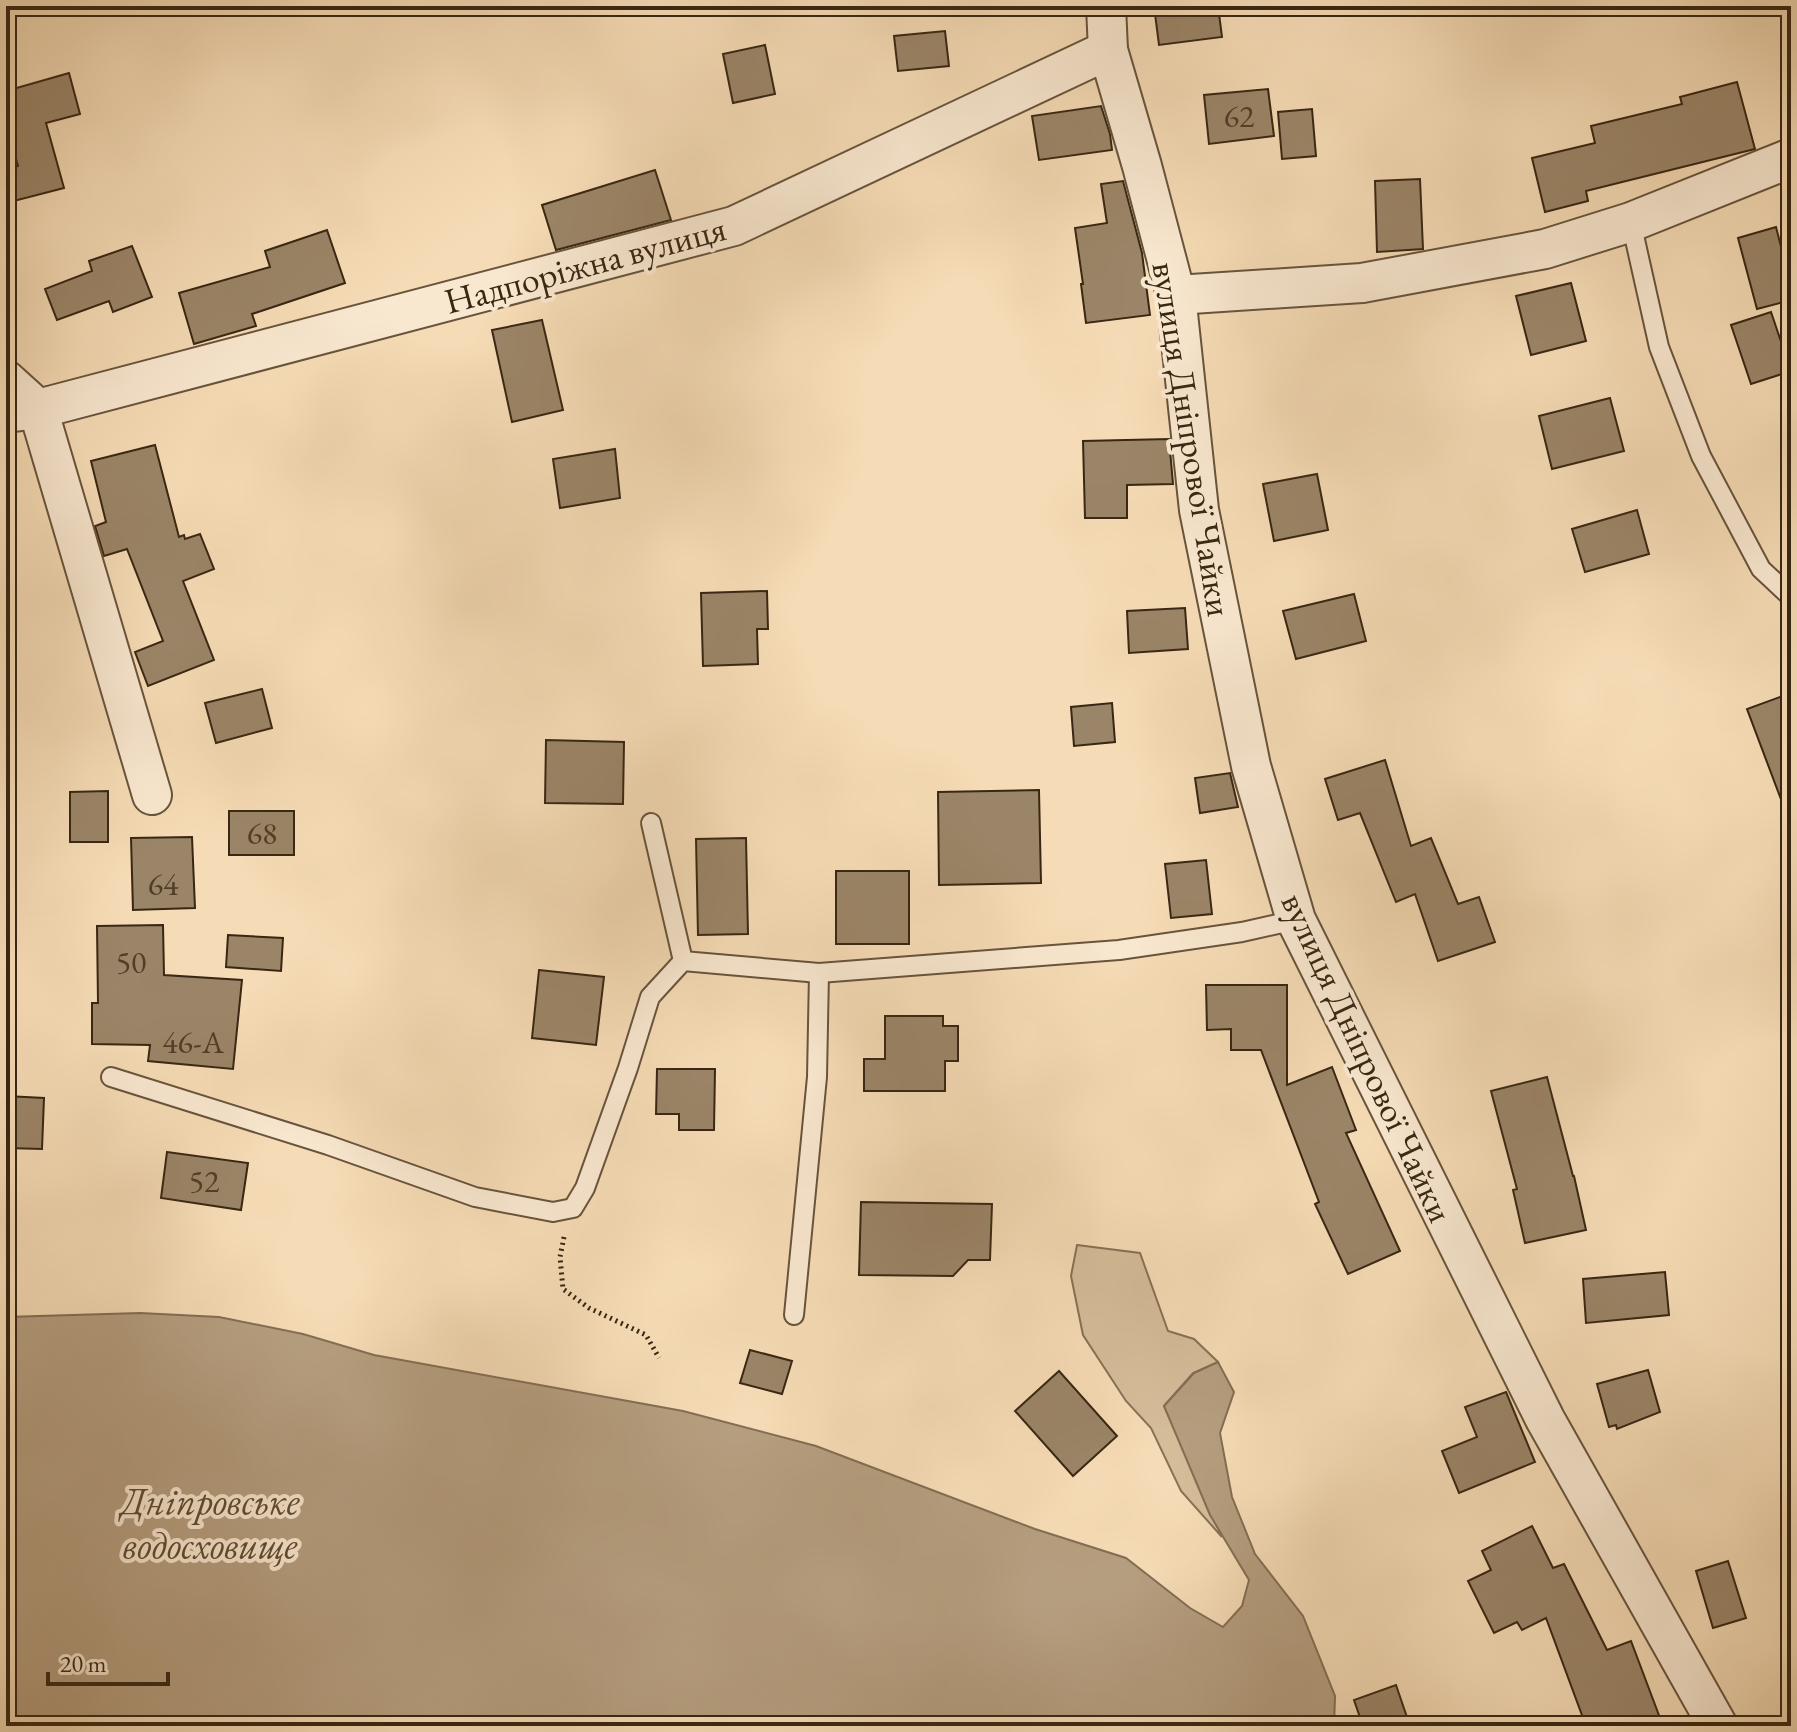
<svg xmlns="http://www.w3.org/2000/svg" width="1797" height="1732" viewBox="0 0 1797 1732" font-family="'EB Garamond',serif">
<rect width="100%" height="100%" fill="#f6dcb6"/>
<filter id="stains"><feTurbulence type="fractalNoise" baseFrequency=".0025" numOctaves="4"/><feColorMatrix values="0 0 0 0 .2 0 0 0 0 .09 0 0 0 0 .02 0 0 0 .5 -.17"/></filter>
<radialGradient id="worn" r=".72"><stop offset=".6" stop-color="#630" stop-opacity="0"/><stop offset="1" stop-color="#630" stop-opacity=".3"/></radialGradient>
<!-- green -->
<path fill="#d6bd9a" stroke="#877256" stroke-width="2" d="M1077 1245 1140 1253 1168 1331 1194 1339 1218 1362 1193 1373 1164 1406 1222 1537 1181 1491 1151 1428 1126 1401 1083 1335 1071 1276Z"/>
<!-- water -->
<path fill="#b59e7f" stroke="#836e54" stroke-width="2" d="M140 1313 219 1317 303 1334 374 1355 683 1411 816 1446 1035 1529 1126 1558 1190 1608 1223 1627 1242 1606 1249 1580 1210 1515 1164 1406 1194 1373 1218 1362 1234 1392 1220 1433 1232 1497 1255 1554 1303 1616 1335 1696 1334 1726H6V1317Z"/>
<!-- building -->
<g fill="#9b8568" stroke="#382713" stroke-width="2">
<path d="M1154 6H1218L1222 37 1159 45Z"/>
<path d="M945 31 949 66 898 71 894 36Z"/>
<path d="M765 45 775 94 733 103 723 54Z"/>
<path d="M69 73 80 114 46 123 64 188 6 203V169L18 166 6 122V91Z"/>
<path d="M1737 82 1755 149 1586 191 1588 201 1545 212 1532 158 1595 143 1591 126 1682 104 1680 97Z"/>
<path d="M1268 89 1274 136 1209 144 1204 95Z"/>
<path d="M1101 106 1110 134 1112 150 1039 160 1032 116Z"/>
<path d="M1312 109 1316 156 1282 159 1278 112Z"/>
<path d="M655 170 671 220 556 250 542 205Z"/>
<path d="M1420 179 1423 249 1377 252 1375 181Z"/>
<path d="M1123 181 1142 253 1150 315 1086 323 1081 284H1083L1075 228 1107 223 1101 184Z"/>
<path d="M1776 227 1791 286V300L1757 309 1738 238Z"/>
<path d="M327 230 345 283 252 314 256 326 194 344 179 293 270 267 265 251Z"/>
<path d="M132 246 152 297 113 312 109 301 57 320 45 289 92 271 89 261Z"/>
<path d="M1571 283 1586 341 1531 355 1516 296Z"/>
<path d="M1771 312 1791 371 1751 384 1731 325Z"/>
<path d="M542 320 563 410 512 422 492 330Z"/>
<path d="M1610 398 1624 451 1552 469 1539 416Z"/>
<path d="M1169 439 1173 484 1127 485V518H1085L1083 441Z"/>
<path d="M155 445 179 537 184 535 185 539 200 534 214 569 183 581 214 660 148 686 135 652 163 641 127 549 104 556 95 526 106 522 91 461Z"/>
<path d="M615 449 620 498 560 508 553 459Z"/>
<path d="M1317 474 1328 530 1274 541 1263 484Z"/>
<path d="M1637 510 1649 554 1585 572 1572 529Z"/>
<path d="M767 591 768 629H757L758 664 703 666 701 593Z"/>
<path d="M1354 594 1366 641 1296 659 1283 611Z"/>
<path d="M1185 608 1188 649 1129 653 1127 611Z"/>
<path d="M262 689 272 728 216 743 205 703Z"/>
<path d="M1791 693V817L1788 818 1747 709Z"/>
<path d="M1112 703 1115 742 1074 746 1071 707Z"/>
<path d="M546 740 624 742 623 804 545 803Z"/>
<path d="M1385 760 1411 846 1431 838 1458 904 1479 897 1495 942 1438 961 1415 894 1396 902 1360 813 1338 820 1325 779Z"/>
<path d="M1230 773 1238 807 1200 813 1195 778Z"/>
<path d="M1039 790 1041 883 939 885 938 792Z"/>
<path d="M108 791V842H70V792Z"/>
<rect x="229" y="811" width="65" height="44"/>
<path d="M192 837 195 908 133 910 131 838Z"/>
<path d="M746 838 748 934 698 935 696 839Z"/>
<path d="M1206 860 1212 914 1171 918 1165 864Z"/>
<rect x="836" y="871" width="73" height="73"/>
<path d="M163 925 164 975 242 980 233 1069 148 1061 150 1045 92 1044V1003H98L97 926Z"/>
<path d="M228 935 283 938 281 971 226 967Z"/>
<path d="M539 970 604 977 596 1045 532 1038Z"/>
<path d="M1206 985H1287V1085L1332 1067 1356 1130 1346 1133 1400 1251 1348 1274 1315 1204 1319 1202 1261 1050H1231V1029L1207 1030Z"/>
<path d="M885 1016H943V1026H958V1061H945V1091H864V1059H885Z"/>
<path d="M657 1069H715L714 1130H679V1114H656Z"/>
<path d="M1547 1077 1573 1176H1574L1586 1230 1525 1243 1513 1190 1517 1189 1491 1091Z"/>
<path d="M6 1096 44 1098 42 1149 6 1148Z"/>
<path d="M167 1152 248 1163 241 1210 161 1198Z"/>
<path d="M861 1202 992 1204 990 1260H968L953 1276 859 1275Z"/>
<path d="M1665 1272 1669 1315 1586 1323 1583 1279Z"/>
<path d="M750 1350 792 1361 782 1394 740 1383Z"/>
<path d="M1648 1370 1660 1412 1617 1429 1616 1425 1609 1427 1597 1384Z"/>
<path d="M1059 1371 1117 1436 1073 1476 1015 1411Z"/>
<path d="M1506 1392 1535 1462 1459 1493 1442 1451 1477 1437 1465 1407Z"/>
<path d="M1532 1526 1553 1568 1564 1564 1607 1650 1631 1641 1663 1726H1586L1546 1618 1522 1630 1517 1622 1494 1633 1468 1581 1491 1570 1482 1551Z"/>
<path d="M1728 1561 1746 1618 1713 1628 1696 1571Z"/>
<path d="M1396 1685 1410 1726H1363L1354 1700Z"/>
</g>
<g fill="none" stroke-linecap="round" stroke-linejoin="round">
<defs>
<g id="service">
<path d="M1631 222 1659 347 1701 456 1761 569 1791 597"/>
<path d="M651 823 683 961"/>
<path d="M111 1077 328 1145 475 1197 553 1212 573 1208 585 1188 628 1068 650 997 683 961 819 973 1119 950 1242 932 1296 920"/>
<path d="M794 1315 817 1077 819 973"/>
</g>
<g id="minor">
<path d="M1106 6 1108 50 1142 166 1176 295 1199 510 1251 766 1296 920 1545 1419 1718 1726"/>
<path d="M1176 295 1362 283 1545 249 1631 222 1791 158"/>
<path d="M6 380 38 409"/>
<path d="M38 409 152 795"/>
<path d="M6 413 38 409 734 226 1108 50"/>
</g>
</defs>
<!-- service casing -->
<use href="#service" stroke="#68543c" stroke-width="22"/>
<!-- minor casing -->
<use href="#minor" stroke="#68543c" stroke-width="42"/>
<!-- path -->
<path stroke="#382713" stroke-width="5" stroke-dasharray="2 4" stroke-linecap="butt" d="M564 1237 560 1257 563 1289 589 1308 646 1335 659 1358"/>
<!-- service -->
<use href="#service" stroke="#f9e8d0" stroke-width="18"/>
<!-- minor -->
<use href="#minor" stroke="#f9e8d0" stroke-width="38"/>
</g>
<g text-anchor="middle" stroke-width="8" stroke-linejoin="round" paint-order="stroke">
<!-- number labels -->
<g font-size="32" fill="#513e28">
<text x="1239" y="127">62</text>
<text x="262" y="844">68</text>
<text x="163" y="895">64</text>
<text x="131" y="973">50</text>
<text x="193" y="1053">46-А</text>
<text x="204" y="1192">52</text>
</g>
<!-- street labels -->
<g font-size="36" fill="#382713" stroke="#f9e8d0">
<text transform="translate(585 264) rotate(-15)" y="13">Надпоріжна вулиця</text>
<text transform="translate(1193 439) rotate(81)" y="13">вулиця Дніпрової Чайки</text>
<text transform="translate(1368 1057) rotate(65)" y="13">вулиця Дніпрової Чайки</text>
</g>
<!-- water labels -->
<g font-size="38" font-style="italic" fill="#5e4b33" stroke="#f9e8d0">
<text x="210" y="1514">Дніпровське<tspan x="210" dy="44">водосховище</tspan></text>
</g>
</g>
<!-- margin -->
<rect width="1797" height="1732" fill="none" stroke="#f6dcb6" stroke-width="32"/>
<rect x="8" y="8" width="1781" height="1716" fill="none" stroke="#382713" stroke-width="4"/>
<rect x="16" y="16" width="1765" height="1700" fill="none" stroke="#382713" stroke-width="2"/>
<!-- scale -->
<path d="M48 1672v12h120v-12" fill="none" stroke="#382713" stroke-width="4"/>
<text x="60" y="1672" font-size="24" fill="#382713" stroke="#f9e8d0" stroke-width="6" paint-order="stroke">20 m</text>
<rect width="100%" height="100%" filter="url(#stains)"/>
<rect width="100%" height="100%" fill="url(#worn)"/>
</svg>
